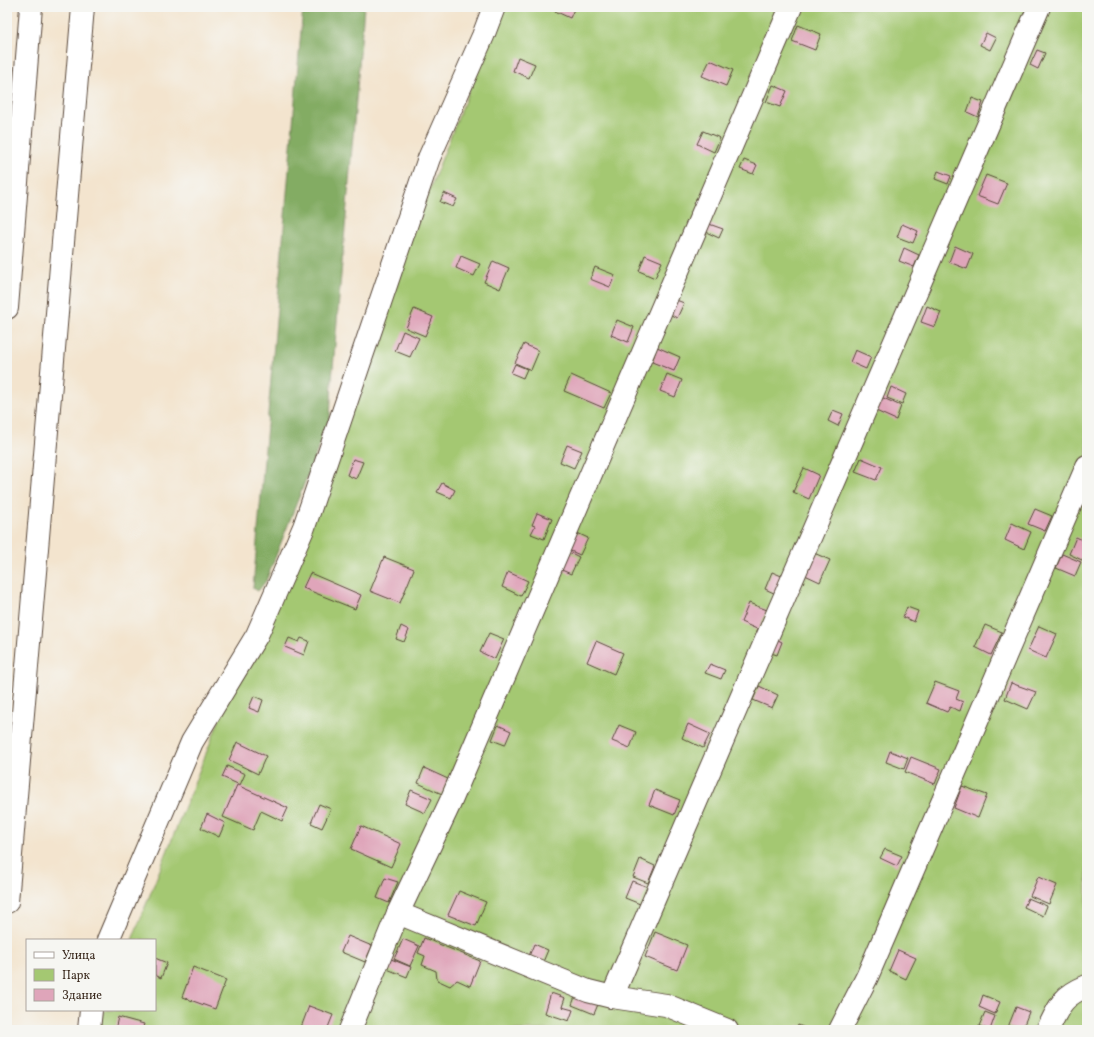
<svg xmlns="http://www.w3.org/2000/svg" width="1094" height="1037" viewBox="0 0 1094 1037" font-family="Vollkorn,serif">
<rect width="100%" height="100%" fill="#f6f6f2"/>
<filter id="ink" filterUnits="userSpaceOnUse"><feTurbulence type="fractalNoise" baseFrequency=".025" numOctaves="2"/><feDisplacementMap in="SourceGraphic" scale="8" xChannelSelector="R" yChannelSelector="G"/><feConvolveMatrix kernelMatrix="1 2 1 2 8 2 1 2 1" color-interpolation-filters="sRGB"/></filter>
<filter id="wash" filterUnits="userSpaceOnUse"><feTurbulence type="fractalNoise" baseFrequency=".012" numOctaves="4" result="noise"/><feDisplacementMap in="SourceGraphic" scale="16" xChannelSelector="R" yChannelSelector="G"/><feGaussianBlur stdDeviation="0.9" result="paint"/><feColorMatrix in="noise" values="0 0 0 0 0 0 0 0 0 0 0 0 0 0 0 0 0 1.4 0 .05"/><feComposite in="paint" operator="in"/></filter>
<g filter="url(#wash)">
<rect width="100%" height="100%" fill="#f3e4ce"/>
<!-- green -->
<path fill="#a4c872" stroke="#707948" d="M502 7H1087V1030H97L105 1010H155V940H132Z"/>
<!-- forest -->
<path fill="#83ac64" stroke="#5f6b41" d="M303 7H364L332 380 330 418 266 581 258 591 253 588Z"/>
<g id="blocks">
<!-- building -->
<g fill="#dfa5ba">
<path d="M546 7H575L570 18Z"/>
<path d="M798 25 821 34 815 50 792 41Z"/>
<path d="M986 33 996 38 990 50 980 45Z"/>
<path d="M1037 50 1045 53 1038 69 1030 65Z"/>
<path d="M518 57 535 64 529 78 513 71Z"/>
<path d="M710 60 733 70 726 86 702 76Z"/>
<path d="M773 85 787 91 780 107 766 102Z"/>
<path d="M972 98 983 102 978 117 967 112Z"/>
<path d="M703 131 720 138 714 152 697 144Z"/>
<path d="M744 160 757 165 753 174 740 169Z"/>
<path d="M938 171 951 176 948 184 935 179Z"/>
<path d="M986 175 1007 183 998 204 977 196Z"/>
<path d="M444 193 457 199 453 207 440 202Z"/>
<path d="M709 224 723 229 719 238 706 232Z"/>
<path d="M902 224 918 231 913 243 897 237Z"/>
<path d="M955 246 973 254 967 269 949 262Z"/>
<path d="M904 248 919 255 914 267 899 261Z"/>
<path d="M645 255 662 262 655 278 639 271Z"/>
<path d="M461 256 480 264 474 276 456 268Z"/>
<path d="M493 261 509 268 500 289 484 282Z"/>
<path d="M595 267 615 275 610 287 590 279Z"/>
<path d="M671 298 684 303 677 318 665 312Z"/>
<path d="M927 306 941 312 935 327 921 322Z"/>
<path d="M414 309 433 317 425 336 406 328Z"/>
<path d="M617 320 634 327 628 342 611 335Z"/>
<path d="M403 331 419 338 410 357 395 351Z"/>
<path d="M524 344 539 351 531 370 515 363Z"/>
<path d="M657 347 680 357 674 371 652 362Z"/>
<path d="M855 350 871 357 866 369 850 362Z"/>
<path d="M515 364 527 369 523 378 511 373Z"/>
<path d="M667 374 682 380 675 397 660 391Z"/>
<path d="M571 375 611 393 604 408 564 391Z"/>
<path d="M891 387 906 394 902 404 887 398Z"/>
<path d="M881 397 901 406 896 420 876 411Z"/>
<path d="M833 410 843 414 838 426 828 421Z"/>
<path d="M567 445 582 451 574 468 560 462Z"/>
<path d="M861 458 882 467 876 480 855 472Z"/>
<path d="M353 459 363 462 356 479 347 475Z"/>
<path d="M804 468 819 475 809 499 793 492Z"/>
<path d="M442 483 455 490 451 498 437 492Z"/>
<path d="M1035 509 1052 516 1045 531 1028 524Z"/>
<path d="M537 513 552 519 544 539 531 534 535 526 532 525Z"/>
<path d="M1012 523 1031 532 1024 549 1005 540Z"/>
<path d="M573 531 588 538 580 555 566 549Z"/>
<path d="M1076 537 1087 542V554L1084 561 1069 554Z"/>
<path d="M565 550 579 557 571 574 557 568Z"/>
<path d="M814 553 830 560 820 582 805 575Z"/>
<path d="M1062 554 1081 562 1075 576 1056 568Z"/>
<path d="M384 557 414 569 400 603 370 591Z"/>
<path d="M508 572 528 581 521 596 502 587Z"/>
<path d="M772 572 784 577 776 594 765 589Z"/>
<path d="M310 573 361 595 355 609 303 588Z"/>
<path d="M749 603 767 610 759 630 741 622Z"/>
<path d="M907 607 918 611 914 622 903 617Z"/>
<path d="M985 625 1002 632 991 655 975 647Z"/>
<path d="M401 626 409 630 404 642 396 639Z"/>
<path d="M1039 626 1057 634 1046 658 1028 650Z"/>
<path d="M489 633 504 639 495 659 480 652Z"/>
<path d="M289 638 299 642 301 638 309 641 304 655 285 647Z"/>
<path d="M774 638 782 642 777 655 768 652Z"/>
<path d="M596 641 623 653 614 674 587 662Z"/>
<path d="M710 664 725 670 721 679 705 673Z"/>
<path d="M935 682 959 691 956 699 963 702 960 711 950 707 947 712 926 703Z"/>
<path d="M1011 683 1036 692 1028 709 1005 699Z"/>
<path d="M759 686 778 695 772 708 753 700Z"/>
<path d="M254 696 263 700 259 712 249 708Z"/>
<path d="M688 724 710 734 703 748 682 738Z"/>
<path d="M498 725 511 731 505 745 492 740Z"/>
<path d="M619 725 636 732 630 748 612 741Z"/>
<path d="M237 742 266 756 258 774 229 760Z"/>
<path d="M890 751 908 758 904 769 886 762Z"/>
<path d="M911 757 941 769 935 784 905 772Z"/>
<path d="M227 766 245 774 240 785 222 777Z"/>
<path d="M424 768 448 779 442 794 418 783Z"/>
<path d="M237 785 288 808 282 821 261 811 253 830 223 817Z"/>
<path d="M962 786 987 795 978 818 954 808Z"/>
<path d="M411 790 432 799 425 813 405 804Z"/>
<path d="M655 790 680 800 674 815 649 805Z"/>
<path d="M319 804 331 809 322 828 311 823Z"/>
<path d="M207 814 225 823 219 837 201 828Z"/>
<path d="M361 826 401 844 391 867 351 849Z"/>
<path d="M885 849 902 856 897 866 880 858Z"/>
<path d="M640 859 655 866 648 883 633 877Z"/>
<path d="M1038 877 1057 885 1049 904 1030 896Z"/>
<path d="M385 878 398 882 389 903 377 898Z"/>
<path d="M632 881 648 887 640 904 625 898Z"/>
<path d="M459 891 486 902 476 926 448 915Z"/>
<path d="M1028 898 1047 906 1043 916 1024 907Z"/>
<path d="M655 932 687 945 677 970 645 957Z"/>
<path d="M348 936 372 946 365 962 341 952Z"/>
<path d="M424 938 480 961 470 986 457 980 450 986 437 980 436 971 422 965 425 956 418 953Z"/>
<path d="M403 939 419 946 410 966 394 959Z"/>
<path d="M534 944 548 950 543 962 529 956Z"/>
<path d="M898 950 916 958 906 979 889 971Z"/>
<path d="M155 958 167 963 161 978 155 975Z"/>
<path d="M391 959 411 967 407 977 387 969Z"/>
<path d="M193 967 226 980 215 1009 182 997Z"/>
<path d="M551 993 565 998 562 1007 573 1010 569 1021 545 1013Z"/>
<path d="M576 994 599 1002 594 1014 572 1005Z"/>
<path d="M983 995 1000 1002 995 1014 979 1007Z"/>
<path d="M309 1006 333 1015 327 1030H300Z"/>
<path d="M1016 1007 1029 1012 1022 1030H1015L1008 1027Z"/>
<path d="M985 1012 995 1016 990 1030 979 1026Z"/>
<path d="M118 1017 144 1024 142 1030H115Z"/>
<path d="M798 1025 810 1030H796Z"/>
</g>
</g>
</g>
<g filter="url(#ink)">
<use href="#blocks" fill-opacity="0" stroke="#574638" stroke-width="1"/>
<g fill="none" stroke-linecap="round" stroke-linejoin="round">
<defs>
<g id="minor">
<path d="M398 913 588 991 612 997 666 1005 727 1030"/>
<path d="M108 940 192 742 257 635 304 527 429 158 483 36 494 7"/>
<path d="M612 997 1039 7"/>
<path d="M89 1030 91 1010"/>
<path d="M350 1030 398 913 450 803 791 7"/>
<path d="M840 1030 867 977 1087 466"/>
<path d="M1049 1030V1027C1060 1004 1063 996 1087 986"/>
</g>
<g id="highway">
<path d="M7 308 31 7"/>
<path d="M7 902 83 7"/>
</g>
</defs>
<!-- minor casing -->
<use href="#minor" stroke="#574638" stroke-width="24"/>
<!-- highway casing -->
<use href="#highway" stroke="#574638" stroke-width="24"/>
<!-- minor -->
<use href="#minor" stroke="#fff" stroke-width="22"/>
<!-- highway -->
<use href="#highway" stroke="#fff" stroke-width="22"/>
</g>
</g>
<!-- margin -->
<rect width="1094" height="1037" fill="none" stroke="#f6f6f2" stroke-width="24"/>
<!-- legend -->
<rect x="26" y="939" width="130" height="72" fill="#f6f6f2" stroke="#aba49d"/>
<rect x="34" y="952" width="20" height="6" fill="#ffffff" stroke="#aba49d"/>
<text x="62" y="959" font-size="12" fill="#3b2a1e">Улица</text>
<rect x="34" y="969" width="20" height="12" fill="#a4c872" stroke="#aba49d"/>
<text x="62" y="979" font-size="12" fill="#3b2a1e">Парк</text>
<rect x="34" y="989" width="20" height="12" fill="#dfa5ba" stroke="#aba49d"/>
<text x="62" y="999" font-size="12" fill="#3b2a1e">Здание</text>
</svg>
